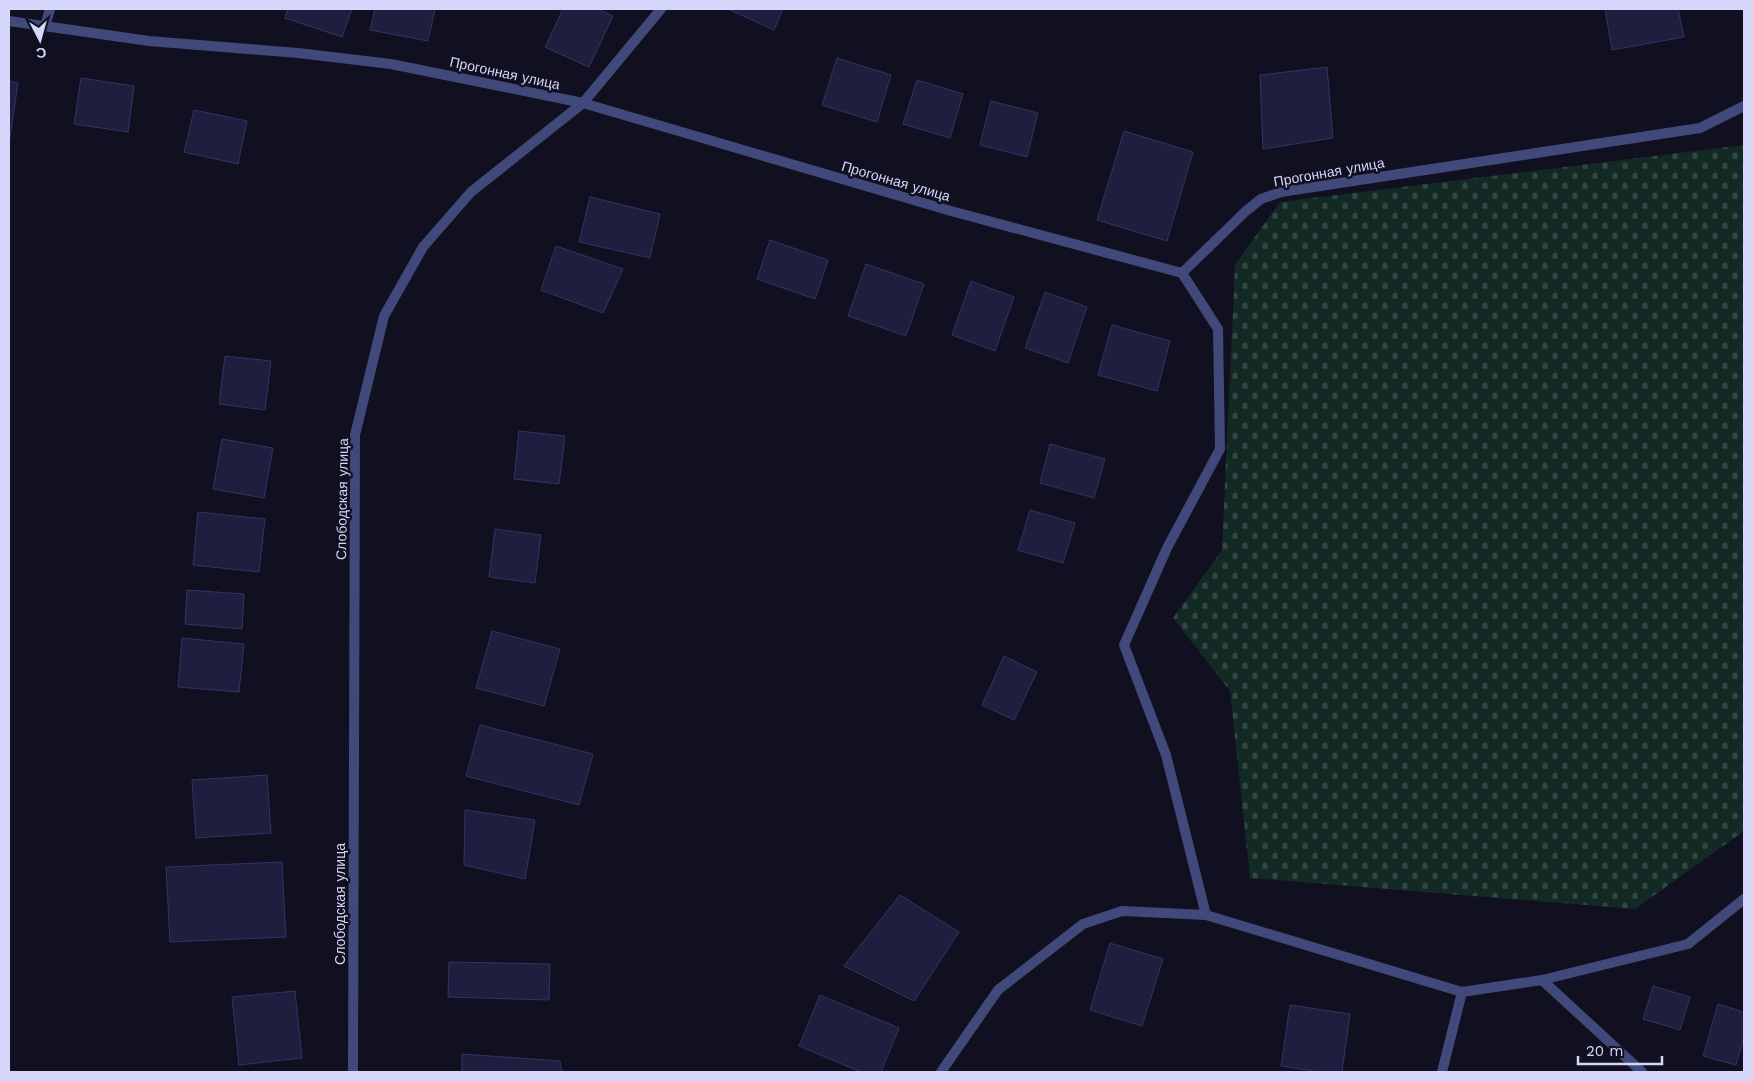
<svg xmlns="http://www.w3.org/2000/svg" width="1753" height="1081" viewBox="0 0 1753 1081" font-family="'Work Sans',sans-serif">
<defs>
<pattern id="cemetery-stones" width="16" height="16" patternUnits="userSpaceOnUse" patternTransform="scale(1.25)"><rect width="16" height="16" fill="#132924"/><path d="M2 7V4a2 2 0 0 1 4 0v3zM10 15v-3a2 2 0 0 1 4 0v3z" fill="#344745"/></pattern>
</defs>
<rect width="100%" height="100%" fill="#101020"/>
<!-- cemetery -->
<path fill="url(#cemetery-stones)" d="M1744 145V831L1635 909 1250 878 1230 691 1173 618 1222 550 1235 265 1280 202Z"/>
<!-- building -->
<g fill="#1e1e3e" stroke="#333367">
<path d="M288 9H352L342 37 285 18Z"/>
<path d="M375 9H435L428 41 370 30Z"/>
<path d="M563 9H597L613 16 589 67 545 47Z"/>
<path d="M728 9H783L774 30Z"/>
<path d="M1605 9H1678L1684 37 1612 50Z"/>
<path d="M837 58 891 75 877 122 822 105Z"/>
<path d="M1327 67 1333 138 1263 149 1260 75Z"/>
<path d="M81 78 134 86 128 132 74 124Z"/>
<path d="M917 80 963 94 950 138 903 124Z"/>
<path d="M9 81 18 83 9 144Z"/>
<path d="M991 101 1038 113 1027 157 980 145Z"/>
<path d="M194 110 247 121 238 164 184 152Z"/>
<path d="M1124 131 1193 152 1167 241 1097 220Z"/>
<path d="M590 197 660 214 650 258 579 242Z"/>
<path d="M770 240 828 260 815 299 757 279Z"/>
<path d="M556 246 623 269 603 313 541 290Z"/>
<path d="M866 264 924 284 906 336 848 316Z"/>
<path d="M971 281 1014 297 995 351 952 335Z"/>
<path d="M1045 292 1087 307 1068 363 1025 348Z"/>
<path d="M1112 325 1170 341 1157 391 1098 375Z"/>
<path d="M225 356 271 361 265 410 219 404Z"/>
<path d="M519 431 565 436 559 484 514 479Z"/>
<path d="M222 439 273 448 264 498 213 489Z"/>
<path d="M1050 444 1105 459 1094 498 1040 483Z"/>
<path d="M1030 510 1075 523 1063 563 1018 550Z"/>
<path d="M198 512 265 519 259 572 193 565Z"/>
<path d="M495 529 541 535 535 583 489 577Z"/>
<path d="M187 590 244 594 242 629 185 624Z"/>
<path d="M492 631 560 649 544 706 476 688Z"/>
<path d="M182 638 244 644 239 692 178 687Z"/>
<path d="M1004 656 1037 672 1014 720 982 705Z"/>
<path d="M480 725 593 754 579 805 466 776Z"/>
<path d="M267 775 271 833 196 838 192 780Z"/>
<path d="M465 810 535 820 525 879 464 865Z"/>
<path d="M282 862 286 937 170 942 166 867Z"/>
<path d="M900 895 959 932 914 1001 844 966Z"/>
<path d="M1110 943 1163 959 1142 1026 1090 1010Z"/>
<path d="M449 962 550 964 549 1000 448 997Z"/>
<path d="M1653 986 1690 997 1680 1030 1643 1019Z"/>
<path d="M295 991 302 1058 239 1065 232 997Z"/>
<path d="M820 995 899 1028 881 1072H861L799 1046Z"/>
<path d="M1718 1004 1744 1012V1037L1736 1065 1703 1056Z"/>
<path d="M1290 1005 1350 1014 1342 1072H1320L1281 1066Z"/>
<path d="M462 1054 560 1061 562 1072H462Z"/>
</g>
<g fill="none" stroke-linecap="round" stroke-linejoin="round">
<!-- street -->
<g stroke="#404979" stroke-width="10">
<path d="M9 21 149 41 298 53 391 64 583 103 951 211 1182 273 1246 211 1261 199 1281 192 1700 128 1744 106"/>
<path d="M45 26 50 9"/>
<path d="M1182 273 1218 329 1220 449 1167 548 1124 645 1166 755 1206 915 1462 992 1542 980 1688 944 1744 899"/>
<path d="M1542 980 1642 1072"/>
<path d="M353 1072 355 435 384 316 423 247 471 192 583 103 661 9"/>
<path d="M941 1072 998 990 1083 924 1122 911 1206 915"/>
<path d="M1442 1072 1462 992"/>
</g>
</g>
<g text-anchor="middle" stroke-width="5" stroke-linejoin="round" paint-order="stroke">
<!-- street labels -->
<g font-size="14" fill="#d4d6fa" stroke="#101020">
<text transform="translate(505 73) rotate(12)" y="5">Прогонная улица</text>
<text transform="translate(1329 172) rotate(-10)" y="5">Прогонная улица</text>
<text transform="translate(896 181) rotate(16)" y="5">Прогонная улица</text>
<text transform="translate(342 499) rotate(-89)" y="5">Слободская улица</text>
<text transform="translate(340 904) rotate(-90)" y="5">Слободская улица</text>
</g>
</g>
<!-- border -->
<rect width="1753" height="1081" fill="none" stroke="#d4d6fa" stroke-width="20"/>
<!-- north arrow -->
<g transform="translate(40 40) rotate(174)" stroke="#101020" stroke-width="4" paint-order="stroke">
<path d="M0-4L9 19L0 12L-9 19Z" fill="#d4d6fa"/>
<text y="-8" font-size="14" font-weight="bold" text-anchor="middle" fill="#d4d6fa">С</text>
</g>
<!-- scale -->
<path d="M1578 1056v8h84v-8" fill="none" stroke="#d4d6fa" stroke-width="2.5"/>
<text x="1586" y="1056" font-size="15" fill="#d4d6fa" stroke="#101020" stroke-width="4" paint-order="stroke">20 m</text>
</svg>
